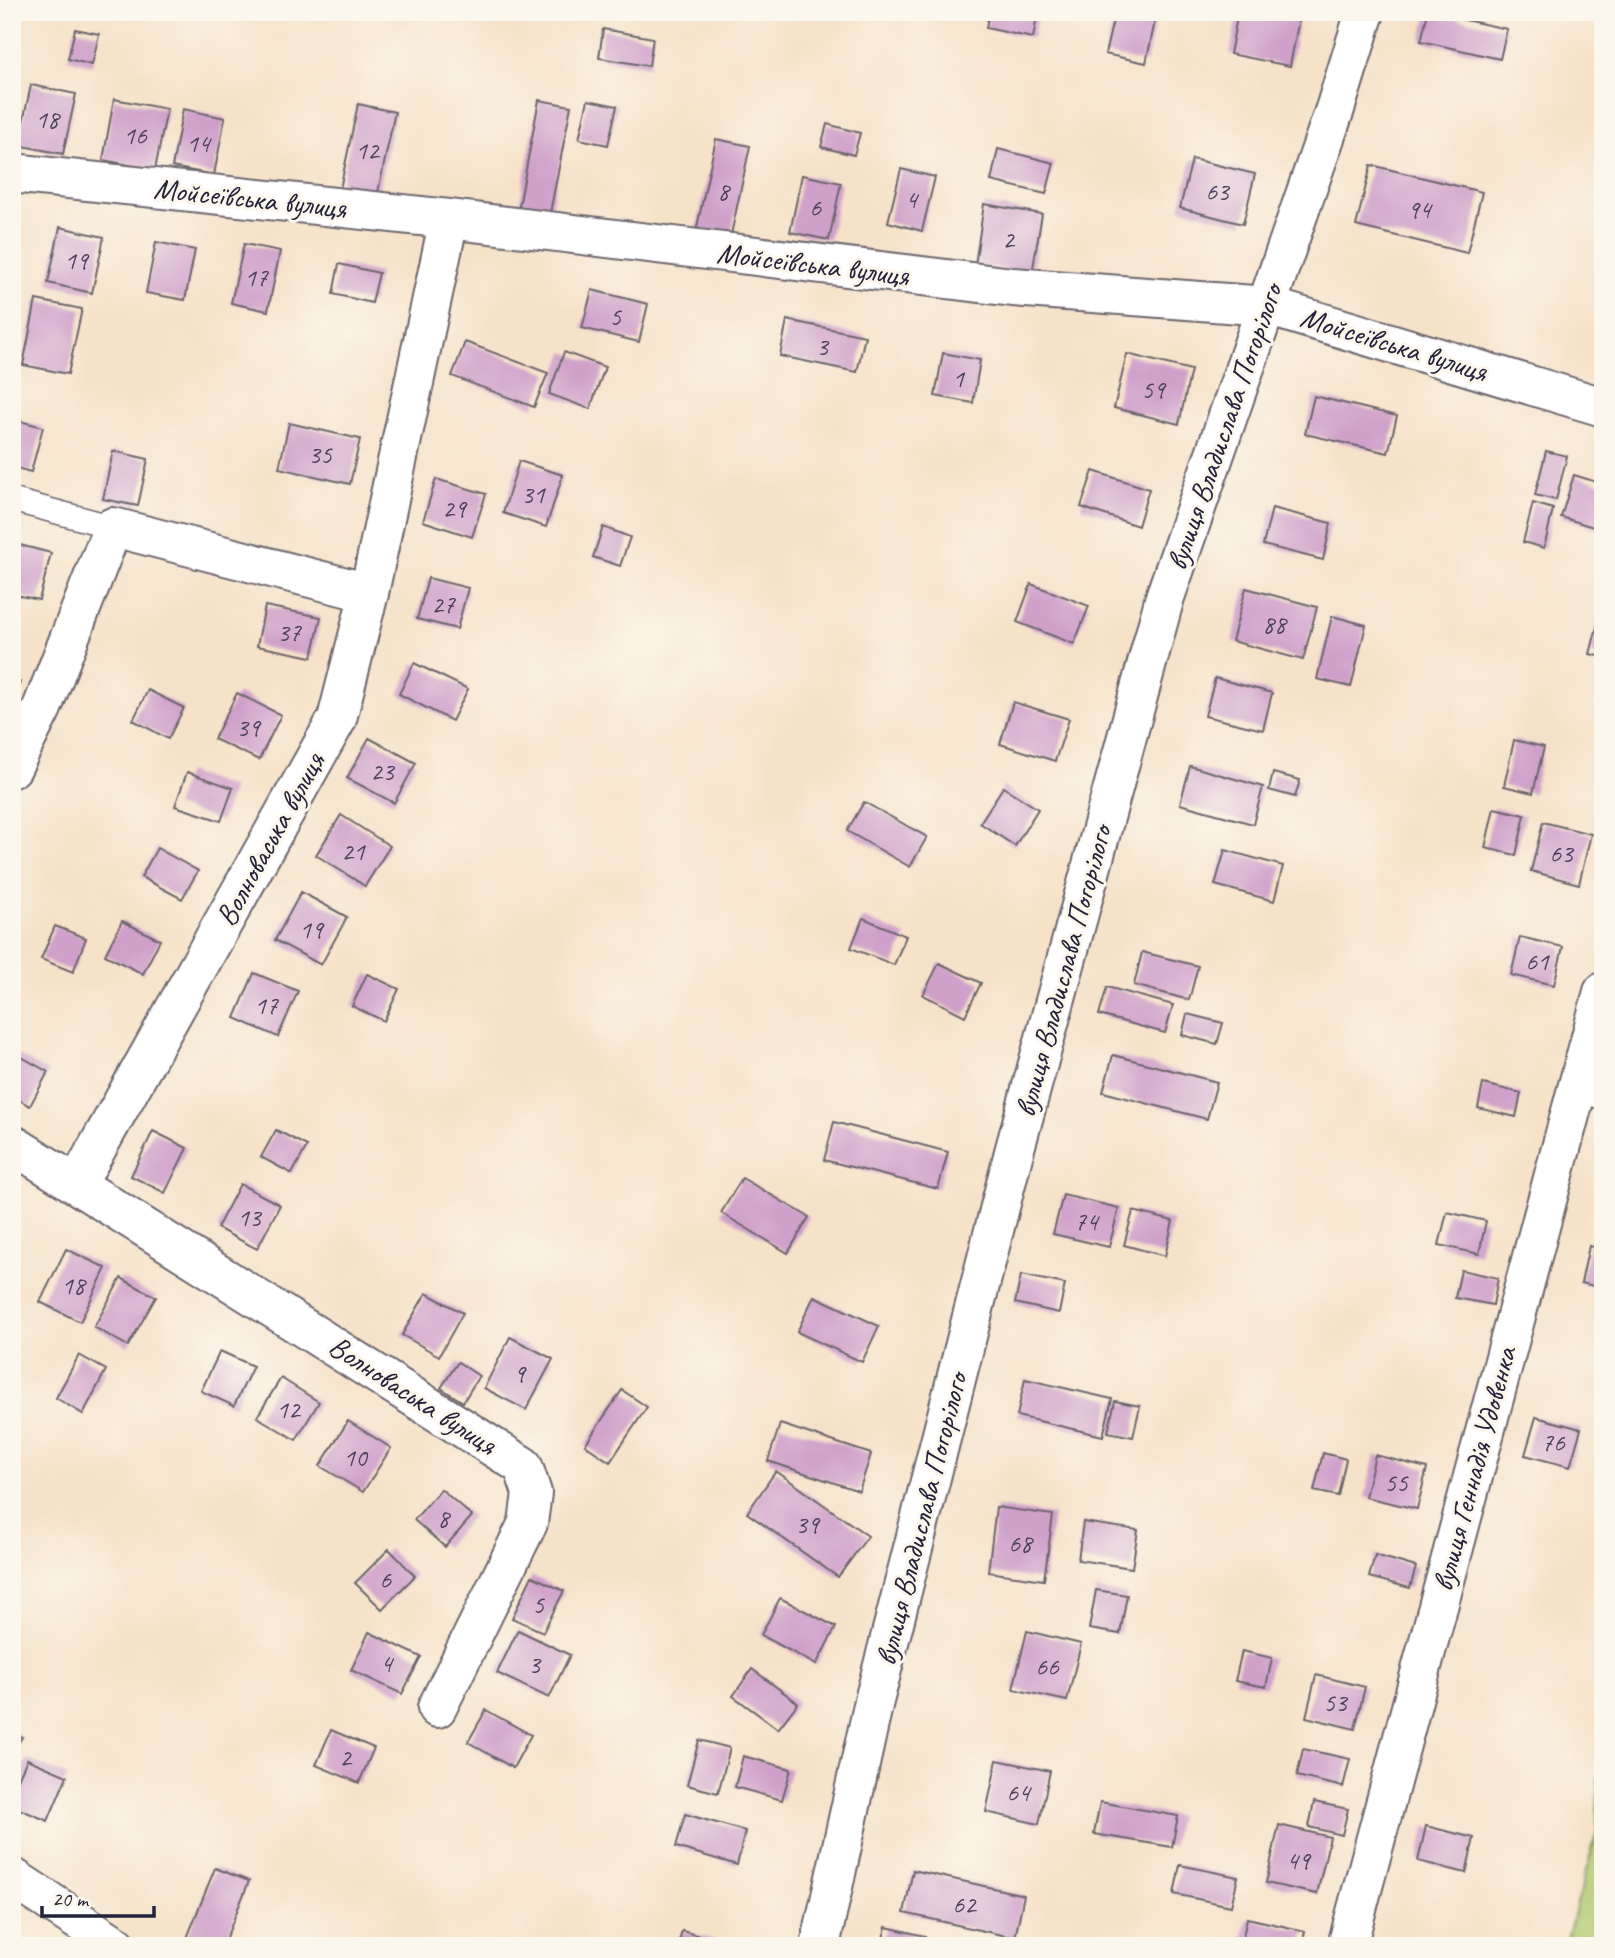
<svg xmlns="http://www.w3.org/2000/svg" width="1615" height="1958" viewBox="0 0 1615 1958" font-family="Caveat,sans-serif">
<rect width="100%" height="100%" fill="#fbf7ec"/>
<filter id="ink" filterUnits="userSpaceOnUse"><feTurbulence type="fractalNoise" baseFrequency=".0143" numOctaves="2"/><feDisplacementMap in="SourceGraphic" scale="14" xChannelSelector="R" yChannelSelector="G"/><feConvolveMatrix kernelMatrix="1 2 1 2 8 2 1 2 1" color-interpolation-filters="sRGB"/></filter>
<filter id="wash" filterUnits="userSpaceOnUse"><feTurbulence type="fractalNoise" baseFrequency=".00686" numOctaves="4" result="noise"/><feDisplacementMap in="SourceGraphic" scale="28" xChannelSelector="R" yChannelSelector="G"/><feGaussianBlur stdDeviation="1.57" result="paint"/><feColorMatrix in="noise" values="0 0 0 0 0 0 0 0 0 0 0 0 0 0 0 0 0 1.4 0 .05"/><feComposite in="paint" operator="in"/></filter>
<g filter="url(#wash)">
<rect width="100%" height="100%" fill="#f6e2c9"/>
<!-- green -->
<path fill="#b0c96e" stroke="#697654" stroke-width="2" d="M1603 1774V1946H1565L1597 1832 1598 1778Z"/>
<g id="blocks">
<!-- building -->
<g fill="#cfa1ca">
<path d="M852 12H885L884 20Z"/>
<path d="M989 12H1038L1033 38 986 28Z"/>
<path d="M1115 12H1157L1146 63 1105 54Z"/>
<path d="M1238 12H1269L1299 19 1290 66 1230 54Z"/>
<path d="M1428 12 1507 29 1500 59 1421 41Z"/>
<path d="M75 29 99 34 92 65 68 59Z"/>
<path d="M603 29 653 38 649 66 599 58Z"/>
<path d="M31 85 76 94 63 154 18 145Z"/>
<path d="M114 99 167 109 155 170 103 160Z"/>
<path d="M539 100 571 106 549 218 518 212Z"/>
<path d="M588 100 617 106 608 145 579 139Z"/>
<path d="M358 104 395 112 377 197 340 189Z"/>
<path d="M183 109 225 118 214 175 172 167Z"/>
<path d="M827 124 860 133 854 155 821 147Z"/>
<path d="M716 139 750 146 729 244 695 236Z"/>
<path d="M998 149 1054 163 1046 194 991 181Z"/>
<path d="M1192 159 1255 174 1243 224 1180 208Z"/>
<path d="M1371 165 1482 192 1467 253 1356 226Z"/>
<path d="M901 169 935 177 922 231 888 222Z"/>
<path d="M802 175 841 183 829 240 790 232Z"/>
<path d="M984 204 1042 214 1032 274 975 265Z"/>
<path d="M60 227 104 237 92 293 48 283Z"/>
<path d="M156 242 195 250 185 300 146 293Z"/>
<path d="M244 244 280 251 268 311 231 303Z"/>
<path d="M339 264 379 273 372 303 333 294Z"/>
<path d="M592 290 648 304 639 342 582 328Z"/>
<path d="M36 300 82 309 68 374 23 365Z"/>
<path d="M787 320 865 336 857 372 780 356Z"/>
<path d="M465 342 548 373 534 407 452 376Z"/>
<path d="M564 352 605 367 590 409 549 394Z"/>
<path d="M943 353 980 360 973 403 935 396Z"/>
<path d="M1127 354 1191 370 1179 424 1114 408Z"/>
<path d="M1314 396 1397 416 1388 453 1305 434Z"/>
<path d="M12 419 43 427 31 472 12 467Z"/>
<path d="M289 423 360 439 350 484 279 468Z"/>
<path d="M113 451 148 459 138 506 103 499Z"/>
<path d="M1546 451 1567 456 1556 500 1535 495Z"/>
<path d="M519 461 563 475 546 527 503 513Z"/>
<path d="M1093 471 1149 489 1138 526 1081 507Z"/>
<path d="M1574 475 1603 484V530L1561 517Z"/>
<path d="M436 479 486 494 472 537 423 521Z"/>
<path d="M1533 503 1553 509 1544 548 1523 542Z"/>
<path d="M1272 508 1331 523 1323 560 1263 545Z"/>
<path d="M603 527 630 537 620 566 593 557Z"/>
<path d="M12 543 51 553 39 600 12 594Z"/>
<path d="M428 578 468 588 457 629 417 619Z"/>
<path d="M1031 584 1089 606 1074 644 1017 622Z"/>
<path d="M1246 588 1317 607 1303 660 1232 641Z"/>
<path d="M1603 604V657L1590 654Z"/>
<path d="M265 606 321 617 312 657 257 646Z"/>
<path d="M1332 616 1366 625 1351 687 1317 679Z"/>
<path d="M414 663 468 689 452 721 399 694Z"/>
<path d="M1215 678 1272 693 1263 730 1205 716Z"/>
<path d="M12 679 20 682 12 702Z"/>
<path d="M148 690 184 708 168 739 133 720Z"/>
<path d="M237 693 281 715 259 760 214 739Z"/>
<path d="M1013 702 1069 719 1055 761 1000 744Z"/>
<path d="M369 738 416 763 394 803 347 778Z"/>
<path d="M1514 740 1544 747 1533 793 1504 786Z"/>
<path d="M1190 766 1263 787 1253 824 1180 804Z"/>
<path d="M187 772 233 788 221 821 175 806Z"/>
<path d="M1273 773 1300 780 1295 797 1269 790Z"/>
<path d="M1003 787 1038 809 1015 846 980 823Z"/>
<path d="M864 802 927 837 910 867 847 831Z"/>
<path d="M1494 808 1525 815 1516 855 1485 848Z"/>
<path d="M341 815 390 846 365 886 316 855Z"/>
<path d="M1543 822 1591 834 1579 884 1531 871Z"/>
<path d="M157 848 198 871 182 899 141 877Z"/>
<path d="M1225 850 1283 866 1274 901 1215 885Z"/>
<path d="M301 892 347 917 321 965 275 940Z"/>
<path d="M863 918 906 936 894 965 851 948Z"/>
<path d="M122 921 160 940 143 974 105 955Z"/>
<path d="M55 926 86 938 73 972 41 959Z"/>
<path d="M1520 937 1563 947 1554 985 1511 975Z"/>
<path d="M1142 952 1198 966 1189 1000 1134 985Z"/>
<path d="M939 963 981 983 965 1016 923 995Z"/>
<path d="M254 973 298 991 278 1037 235 1018Z"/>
<path d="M367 974 399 989 384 1021 352 1006Z"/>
<path d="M1107 987 1173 1005 1165 1033 1099 1015Z"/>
<path d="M1187 1014 1223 1023 1217 1044 1182 1035Z"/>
<path d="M18 1055 48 1072 30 1106 12 1096V1066Z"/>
<path d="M1113 1055 1217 1082 1207 1119 1103 1092Z"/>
<path d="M1483 1084 1521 1093 1516 1117 1478 1108Z"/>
<path d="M834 1122 948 1152 938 1189 824 1160Z"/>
<path d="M276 1130 307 1146 292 1174 261 1157Z"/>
<path d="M153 1131 187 1148 165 1193 131 1176Z"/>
<path d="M742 1178 809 1217 788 1253 721 1213Z"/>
<path d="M240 1184 280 1205 257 1249 217 1228Z"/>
<path d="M1063 1195 1119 1208 1109 1247 1053 1234Z"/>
<path d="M1133 1211 1173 1221 1165 1256 1124 1245Z"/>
<path d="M1447 1212 1486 1221 1479 1254 1439 1245Z"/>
<path d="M1589 1246 1603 1249V1288L1581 1283Z"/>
<path d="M66 1249 106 1268 80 1322 40 1302Z"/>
<path d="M1461 1270 1498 1278 1493 1305 1455 1298Z"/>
<path d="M1021 1275 1065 1284 1059 1313 1015 1303Z"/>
<path d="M121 1278 156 1297 128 1346 94 1327Z"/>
<path d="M426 1293 463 1313 439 1356 402 1335Z"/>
<path d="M814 1296 879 1326 862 1362 797 1332Z"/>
<path d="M510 1337 553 1359 526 1410 484 1388Z"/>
<path d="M220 1351 253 1366 234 1406 201 1391Z"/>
<path d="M79 1355 106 1370 83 1414 56 1398Z"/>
<path d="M458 1362 479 1376 463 1402 441 1388Z"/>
<path d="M281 1378 319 1402 296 1440 257 1417Z"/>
<path d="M1025 1379 1112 1399 1103 1436 1017 1416Z"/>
<path d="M622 1390 647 1407 610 1462 585 1445Z"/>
<path d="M1115 1401 1140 1406 1133 1437 1108 1432Z"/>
<path d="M1536 1417 1581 1429 1570 1467 1525 1455Z"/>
<path d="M348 1421 391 1448 363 1492 320 1466Z"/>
<path d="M780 1424 871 1454 859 1491 768 1461Z"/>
<path d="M1323 1453 1346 1459 1338 1496 1314 1491Z"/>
<path d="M1375 1455 1427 1468 1417 1509 1365 1497Z"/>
<path d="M776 1471 868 1536 838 1577 747 1513Z"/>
<path d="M441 1489 472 1516 445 1547 414 1520Z"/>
<path d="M996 1507 1053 1515 1044 1580 988 1572Z"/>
<path d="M1083 1522 1138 1530 1132 1568 1078 1560Z"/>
<path d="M389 1549 415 1576 382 1609 355 1583Z"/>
<path d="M1375 1555 1416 1567 1410 1588 1369 1577Z"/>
<path d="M532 1576 564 1591 543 1632 512 1618Z"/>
<path d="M1096 1590 1127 1595 1120 1634 1089 1629Z"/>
<path d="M780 1598 836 1627 816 1665 761 1635Z"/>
<path d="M518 1630 570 1655 549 1698 497 1673Z"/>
<path d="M1027 1631 1081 1644 1067 1701 1013 1689Z"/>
<path d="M369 1632 421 1657 402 1694 351 1670Z"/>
<path d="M1242 1651 1272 1658 1266 1687 1235 1681Z"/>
<path d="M752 1669 798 1703 778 1729 733 1696Z"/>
<path d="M1316 1675 1365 1687 1355 1729 1306 1717Z"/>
<path d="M486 1710 531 1735 513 1768 468 1742Z"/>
<path d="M331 1730 374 1748 359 1783 316 1765Z"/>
<path d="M12 1731 22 1737 12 1752Z"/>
<path d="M699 1740 730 1748 718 1793 687 1785Z"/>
<path d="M1303 1749 1350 1759 1343 1787 1297 1776Z"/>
<path d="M743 1756 791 1769 782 1800 735 1787Z"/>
<path d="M27 1759 67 1776 48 1821 12 1806V1793Z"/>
<path d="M997 1760 1050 1771 1039 1824 986 1812Z"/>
<path d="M1100 1802 1178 1816 1172 1847 1094 1834Z"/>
<path d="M1314 1802 1348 1809 1342 1835 1309 1827Z"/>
<path d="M685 1814 745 1831 737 1865 676 1847Z"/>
<path d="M1279 1825 1330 1837 1317 1894 1266 1883Z"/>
<path d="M1426 1826 1474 1838 1466 1873 1418 1861Z"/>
<path d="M1180 1865 1238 1877 1231 1906 1174 1894Z"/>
<path d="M215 1868 249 1881 223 1946H205L187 1938Z"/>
<path d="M913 1870 1024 1895 1015 1938 904 1913Z"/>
<path d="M1247 1918 1305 1931 1302 1946H1241Z"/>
<path d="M886 1927 925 1936 923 1946H881Z"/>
<path d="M682 1931 732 1945V1946H678Z"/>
<path d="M1401 1939 1424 1945 1423 1946H1400Z"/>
</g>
</g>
</g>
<g filter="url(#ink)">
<use href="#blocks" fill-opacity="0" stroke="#6c656d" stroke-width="2"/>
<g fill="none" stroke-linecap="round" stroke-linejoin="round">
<defs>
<g id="service">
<path d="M12 500 113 527"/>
<path d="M1576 1088 1603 1098"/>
</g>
<g id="minor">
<path d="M12 173 449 219 1013 287 1267 306 1603 407"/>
<path d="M12 768 42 708 113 527 369 593"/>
<path d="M12 1144 523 1466 532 1493 528 1523 437 1708"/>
<path d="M78 1182 337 719 369 593 449 219"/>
<path d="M12 1877 117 1946"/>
<path d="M820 1946 874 1701 1014 1152 1165 597 1335 109 1365 12"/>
<path d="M1347 1946 1603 992"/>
</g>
</defs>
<!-- service casing -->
<use href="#service" stroke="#6c656d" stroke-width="26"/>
<!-- minor casing -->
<use href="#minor" stroke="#6c656d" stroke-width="42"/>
<!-- service -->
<use href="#service" stroke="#fff" stroke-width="23"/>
<!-- minor -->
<use href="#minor" stroke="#fff" stroke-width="38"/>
</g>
</g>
<g text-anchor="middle" stroke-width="6" stroke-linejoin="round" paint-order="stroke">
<!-- number labels -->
<g font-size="26" fill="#4d425f">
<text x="47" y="128">18</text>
<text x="135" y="144">16</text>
<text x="198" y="152">14</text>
<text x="367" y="159">12</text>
<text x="723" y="200">8</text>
<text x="1217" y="200">63</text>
<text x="911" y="208">4</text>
<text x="815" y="216">6</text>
<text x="1419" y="218">94</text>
<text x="1008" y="248">2</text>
<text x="76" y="269">19</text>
<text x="256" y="286">17</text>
<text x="615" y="325">5</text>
<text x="822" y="355">3</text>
<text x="958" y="387">1</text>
<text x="1153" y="398">59</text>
<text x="320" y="463">35</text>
<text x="533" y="503">31</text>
<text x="454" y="517">29</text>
<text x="443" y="613">27</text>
<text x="1274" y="633">88</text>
<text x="289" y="641">37</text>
<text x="248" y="736">39</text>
<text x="382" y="780">23</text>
<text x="353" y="860">21</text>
<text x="1561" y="862">63</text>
<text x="311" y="938">19</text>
<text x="1537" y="970">61</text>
<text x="266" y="1014">17</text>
<text x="249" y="1226">13</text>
<text x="1086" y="1230">74</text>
<text x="73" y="1294">18</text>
<text x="519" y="1382">9</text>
<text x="288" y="1418">12</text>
<text x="1553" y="1451">76</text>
<text x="355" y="1466">10</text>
<text x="1396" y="1491">55</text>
<text x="443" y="1527">8</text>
<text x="807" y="1533">39</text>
<text x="1020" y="1552">68</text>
<text x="385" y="1588">6</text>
<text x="538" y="1613">5</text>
<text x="386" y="1672">4</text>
<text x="534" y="1673">3</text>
<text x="1047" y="1675">66</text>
<text x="1335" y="1711">53</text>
<text x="345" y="1766">2</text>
<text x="1018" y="1801">64</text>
<text x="1298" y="1869">49</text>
<text x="964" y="1913">62</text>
</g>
<!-- street labels -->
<g font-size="30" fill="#22223b" stroke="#fbf7ec">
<text transform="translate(250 198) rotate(6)" y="10">Мойсеївська вулиця</text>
<text transform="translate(813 264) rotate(7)" y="10">Мойсеївська вулиця</text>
<text transform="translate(1394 344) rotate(17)" y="10">Мойсеївська вулиця</text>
<text transform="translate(1224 427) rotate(-71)" y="10">вулиця Владислава Погорілого</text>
<text transform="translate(270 839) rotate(-61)" y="10">Волноваська вулиця</text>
<text transform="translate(1063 971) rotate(-75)" y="10">вулиця Владислава Погорілого</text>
<text transform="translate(413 1395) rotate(33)" y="10">Волноваська вулиця</text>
<text transform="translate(1474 1469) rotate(-75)" y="10">вулиця Геннадія Удовенка</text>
<text transform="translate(921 1519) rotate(-76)" y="10">вулиця Владислава Погорілого</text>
</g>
</g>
<!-- margin -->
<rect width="1615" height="1958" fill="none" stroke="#fbf7ec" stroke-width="42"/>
<!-- scale -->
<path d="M42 1906v10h112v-10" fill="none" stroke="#22223b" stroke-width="3.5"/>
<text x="52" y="1906" font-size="21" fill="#22223b" stroke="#fbf7ec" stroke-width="5" paint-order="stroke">20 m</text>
</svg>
